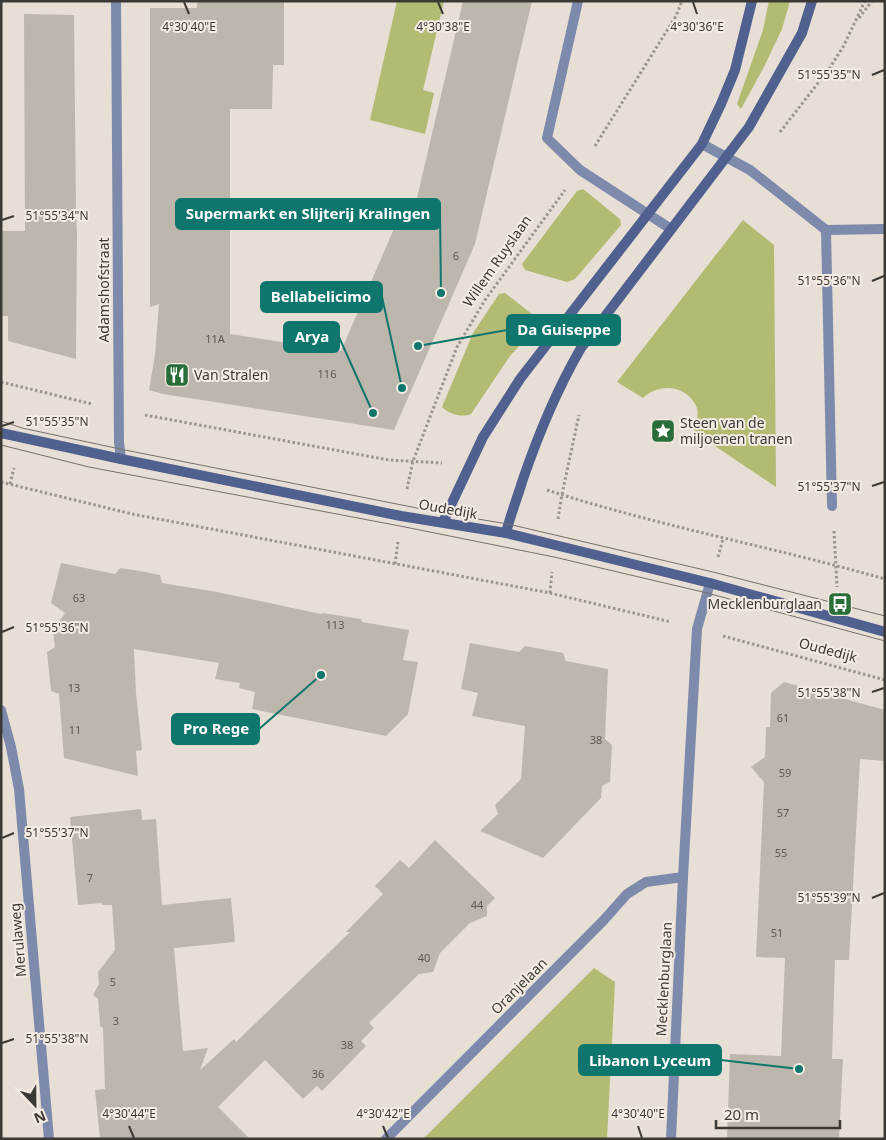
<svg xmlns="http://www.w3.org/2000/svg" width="886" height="1140" viewBox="0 0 886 1140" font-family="'Noto Sans',sans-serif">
<rect width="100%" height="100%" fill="#e7dfd6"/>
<!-- green -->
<g fill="#b3ba72">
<path d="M397 1H444L423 90 434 93 425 134 370 120Z"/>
<path d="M769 1H790L782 29 765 65 741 109 737 104 763 30Z"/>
<path d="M583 189 620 219 621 225 575 279 567 282 525 270 522 264 577 191Z"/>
<path d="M743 220 774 245 776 487 694 432C696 425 699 415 697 408 688 385 659 382 643 398L617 382Z"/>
<path d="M505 293 537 318 539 324 510 356 471 414C462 418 449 414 442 407L473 333 499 294Z"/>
<path d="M594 968 615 982 607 1139H423Z"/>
</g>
<!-- building -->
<g fill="#bdb6ad">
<path d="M197 1H284V65H273L272 109H230V334L341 351 396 224 410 228 463 1H532L475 244 394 430 163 394 149 390 155 355 159 304 150 307V8H197Z"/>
<path d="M24 14 74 15 76 213 77 233 76 359 8 341V316H1V231H25Z"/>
<path d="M61 563 115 574 120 568 140 571 160 575 162 583 217 592 321 614 323 613 361 619 362 622 409 630 403 660 418 662 408 714 386 736 252 709 255 692 239 688 240 683 215 679 219 663 134 649 136 693 142 750 136 751 138 776 64 758 59 694 51 691 47 652 55 647 53 630 65 613 51 603Z"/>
<path d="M470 643 519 652 525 646 563 653 566 661 608 669 605 739 612 745 610 782 602 786 601 798 543 858 480 831 498 814 495 805 521 779 525 726 472 716 478 693 461 689Z"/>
<path d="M784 682 885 710V761L860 759 849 960H835L832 1059H843L839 1139H727L730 1054 781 1056 785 958 756 957 764 782 751 767 765 757 766 727H770L771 693Z"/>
<path d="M141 809 142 820 156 819 162 905 231 898 235 942 174 948 183 1051 208 1048 200 1070 234 1039 236 1042 350 932H346L383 894 375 886 400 860 409 868 435 840 495 898 487 906V916L470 923 440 953 433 972 419 974 369 1023 374 1028 361 1041 366 1046 322 1091 317 1086 303 1099 265 1060 218 1107 250 1139H100L95 1090 105 1089 103 1028 100 1026 98 999 93 995 99 984 98 972 115 950 112 905H102V903L78 905 70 817Z"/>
</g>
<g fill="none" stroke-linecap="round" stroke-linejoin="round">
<!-- path -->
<g stroke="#9a948e" stroke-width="3" stroke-dasharray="2.5 2.5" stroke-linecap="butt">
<path d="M859 18 872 1"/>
<path d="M780 132 829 69 843 47 865 1"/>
<path d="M595 146 676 16 682 1"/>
<path d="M1 382 92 404"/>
<path d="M145 415 389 460 442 463"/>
<path d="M1 482 132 514 550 593 671 622"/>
<path d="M10 484 14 468"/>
<path d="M407 489 413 461 457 347 485 300 565 190"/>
<path d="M547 490C658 526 773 547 885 579"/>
<path d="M558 519 562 494 579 415"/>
<path d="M834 531 837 587"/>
<path d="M718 557 723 539"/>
<path d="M395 564 398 542"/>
<path d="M550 593 552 572"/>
<path d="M723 636 885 680"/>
</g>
<!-- street -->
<g stroke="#7e8aab" stroke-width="10">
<path d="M116 1 119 442 121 459"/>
<path d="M578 1 547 138 580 170 671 229"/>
<path d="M702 144 750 170 826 230 885 229"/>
<path d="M826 230 832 506"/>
<path d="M1 710 11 747 19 789 49 1139"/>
<path d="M386 1139 603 921 627 894 646 882 683 877"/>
<path d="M671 1139 683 877 697 629 710 583"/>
</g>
<!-- secondary -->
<g stroke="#50608f" stroke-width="10">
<path d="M1 433 121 459 401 516 506 533 555 545 710 583 885 632"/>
<path d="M443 522 483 437 520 379 702 144 721 104 735 70 752 1"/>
<path d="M506 533C510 516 517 499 522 482 538 435 556 391 581 348L749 127 802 33 812 1"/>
</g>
<!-- tram -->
<g stroke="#75706a" stroke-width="1">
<path d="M1 421 22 428 120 449 447 514 508 524 713 572 885 616"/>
<path d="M1 445 89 467 400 526 554 557 707 593 885 641"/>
</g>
</g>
<!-- ticks -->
<path fill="none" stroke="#3c3935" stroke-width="2" d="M184 2 189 14M438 2 443 14M693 2 697 14M872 75 884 70M2 220 14 216M872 281 884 276M2 426 14 422M872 486 884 482M2 632 14 627M872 692 884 688M2 838 14 833M872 898 884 893M2 1043 14 1039M129 1126 134 1138M383 1126 388 1138M638 1126 642 1138"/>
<!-- icons -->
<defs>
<symbol id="restaurant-square" viewBox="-11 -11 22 22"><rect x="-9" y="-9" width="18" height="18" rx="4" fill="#296d38" stroke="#f4ece3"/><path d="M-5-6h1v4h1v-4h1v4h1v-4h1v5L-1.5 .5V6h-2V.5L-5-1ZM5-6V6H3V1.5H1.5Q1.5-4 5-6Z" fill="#fff"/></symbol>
<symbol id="sight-square" viewBox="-11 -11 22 22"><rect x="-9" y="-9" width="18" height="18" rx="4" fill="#296d38" stroke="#f4ece3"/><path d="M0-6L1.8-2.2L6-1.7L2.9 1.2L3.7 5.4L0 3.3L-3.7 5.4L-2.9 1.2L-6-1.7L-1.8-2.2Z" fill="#fff"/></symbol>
<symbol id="bus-square" viewBox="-11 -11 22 22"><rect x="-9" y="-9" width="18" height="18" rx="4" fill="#296d38" stroke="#f4ece3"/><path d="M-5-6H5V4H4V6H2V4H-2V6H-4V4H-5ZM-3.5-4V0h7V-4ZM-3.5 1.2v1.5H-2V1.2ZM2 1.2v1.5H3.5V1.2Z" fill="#fff"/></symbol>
</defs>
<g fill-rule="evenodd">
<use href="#restaurant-square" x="163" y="361" width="28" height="28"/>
<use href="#sight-square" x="649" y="417" width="28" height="28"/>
<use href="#bus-square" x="826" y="590" width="28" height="28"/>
</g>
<g text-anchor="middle" stroke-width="4" stroke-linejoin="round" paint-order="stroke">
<!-- number labels -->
<g font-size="11" fill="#5c5853">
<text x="456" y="260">6</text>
<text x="215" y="343">11A</text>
<text x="327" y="378">116</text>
<text x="79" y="602">63</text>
<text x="335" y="629">113</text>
<text x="74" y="692">13</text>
<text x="783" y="722">61</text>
<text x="75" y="734">11</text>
<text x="596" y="744">38</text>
<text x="785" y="777">59</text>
<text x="783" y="817">57</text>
<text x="781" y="857">55</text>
<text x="90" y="882">7</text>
<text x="477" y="909">44</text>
<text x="777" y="937">51</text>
<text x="424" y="962">40</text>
<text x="113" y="986">5</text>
<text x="116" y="1025">3</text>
<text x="347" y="1049">38</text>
<text x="318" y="1078">36</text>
</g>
<!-- street labels -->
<g font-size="14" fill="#3c3935" stroke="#f4ece3">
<text transform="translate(497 261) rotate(-55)" y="5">Willem Ruyslaan</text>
<text transform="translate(104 290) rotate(-90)" y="5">Adamshofstraat</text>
<text transform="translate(448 509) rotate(10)" y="5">Oudedijk</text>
<text transform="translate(828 650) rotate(15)" y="5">Oudedijk</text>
<text transform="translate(18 940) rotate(-95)" y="5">Merulaweg</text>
<text transform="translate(664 979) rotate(-87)" y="5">Mecklenburglaan</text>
<text transform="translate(519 986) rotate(-45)" y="5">Oranjelaan</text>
</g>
<!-- poi labels -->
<g font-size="14" fill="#3c3935" stroke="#f4ece3" text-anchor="start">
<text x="194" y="380">Van Stralen</text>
<text x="680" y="428">Steen van de<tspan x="680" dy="16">miljoenen tranen</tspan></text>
<text x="822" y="609" text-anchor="end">Mecklenburglaan</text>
</g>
</g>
<g font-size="12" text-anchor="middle" fill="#3c3935" stroke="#f4ece3" stroke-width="4" stroke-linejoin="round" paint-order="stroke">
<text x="189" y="31">4°30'40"E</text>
<text x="443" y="31">4°30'38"E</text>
<text x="697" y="31">4°30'36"E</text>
<text x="829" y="79">51°55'35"N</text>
<text x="57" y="220">51°55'34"N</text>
<text x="829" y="285">51°55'36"N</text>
<text x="57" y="426">51°55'35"N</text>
<text x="829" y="491">51°55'37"N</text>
<text x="57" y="632">51°55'36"N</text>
<text x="829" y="697">51°55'38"N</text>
<text x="57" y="837">51°55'37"N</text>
<text x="829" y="902">51°55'39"N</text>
<text x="57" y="1043">51°55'38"N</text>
<text x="129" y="1118">4°30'44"E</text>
<text x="383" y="1118">4°30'42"E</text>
<text x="638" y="1118">4°30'40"E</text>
</g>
<!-- callouts -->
<path fill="none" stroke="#0f766e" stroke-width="2" d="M441 293L440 214M402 388L382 297M418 346L507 330M373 413L339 337M321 675L259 729M799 1069L721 1060"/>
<g fill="#0f766e" stroke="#f4ece3" stroke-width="2">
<circle cx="441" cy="293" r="5"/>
<circle cx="402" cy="388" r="5"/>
<circle cx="418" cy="346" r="5"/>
<circle cx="373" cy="413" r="5"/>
<circle cx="321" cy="675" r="5"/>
<circle cx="799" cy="1069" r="5"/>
</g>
<g fill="#0f766e" stroke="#0f766e" stroke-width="2">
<rect x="176" y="199" width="264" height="30" rx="5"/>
<rect x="261" y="282" width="121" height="30" rx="5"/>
<rect x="507" y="315" width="113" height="30" rx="5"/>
<rect x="284" y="322" width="55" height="30" rx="5"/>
<rect x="172" y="714" width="87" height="30" rx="5"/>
<rect x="579" y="1045" width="142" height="30" rx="5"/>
</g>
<g font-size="15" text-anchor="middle" font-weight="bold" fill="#fff">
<text x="308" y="219">Supermarkt en Slijterij Kralingen</text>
<text x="321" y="302">Bellabelicimo</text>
<text x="564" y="335">Da Guiseppe</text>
<text x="312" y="342">Arya</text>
<text x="216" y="734">Pro Rege</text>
<text x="650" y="1066">Libanon Lyceum</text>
</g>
<!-- border -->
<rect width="886" height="1140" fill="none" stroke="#3c3935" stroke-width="5"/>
<!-- north arrow -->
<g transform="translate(35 1105) rotate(158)" stroke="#f4ece3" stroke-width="4" paint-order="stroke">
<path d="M0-4L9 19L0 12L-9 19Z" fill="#3c3935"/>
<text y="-8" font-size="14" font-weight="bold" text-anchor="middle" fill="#3c3935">N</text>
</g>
<!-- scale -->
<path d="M716 1120v8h124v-8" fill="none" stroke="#3c3935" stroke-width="2.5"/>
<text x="724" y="1120" font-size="15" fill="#3c3935" stroke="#f4ece3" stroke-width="4" paint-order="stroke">20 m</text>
</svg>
